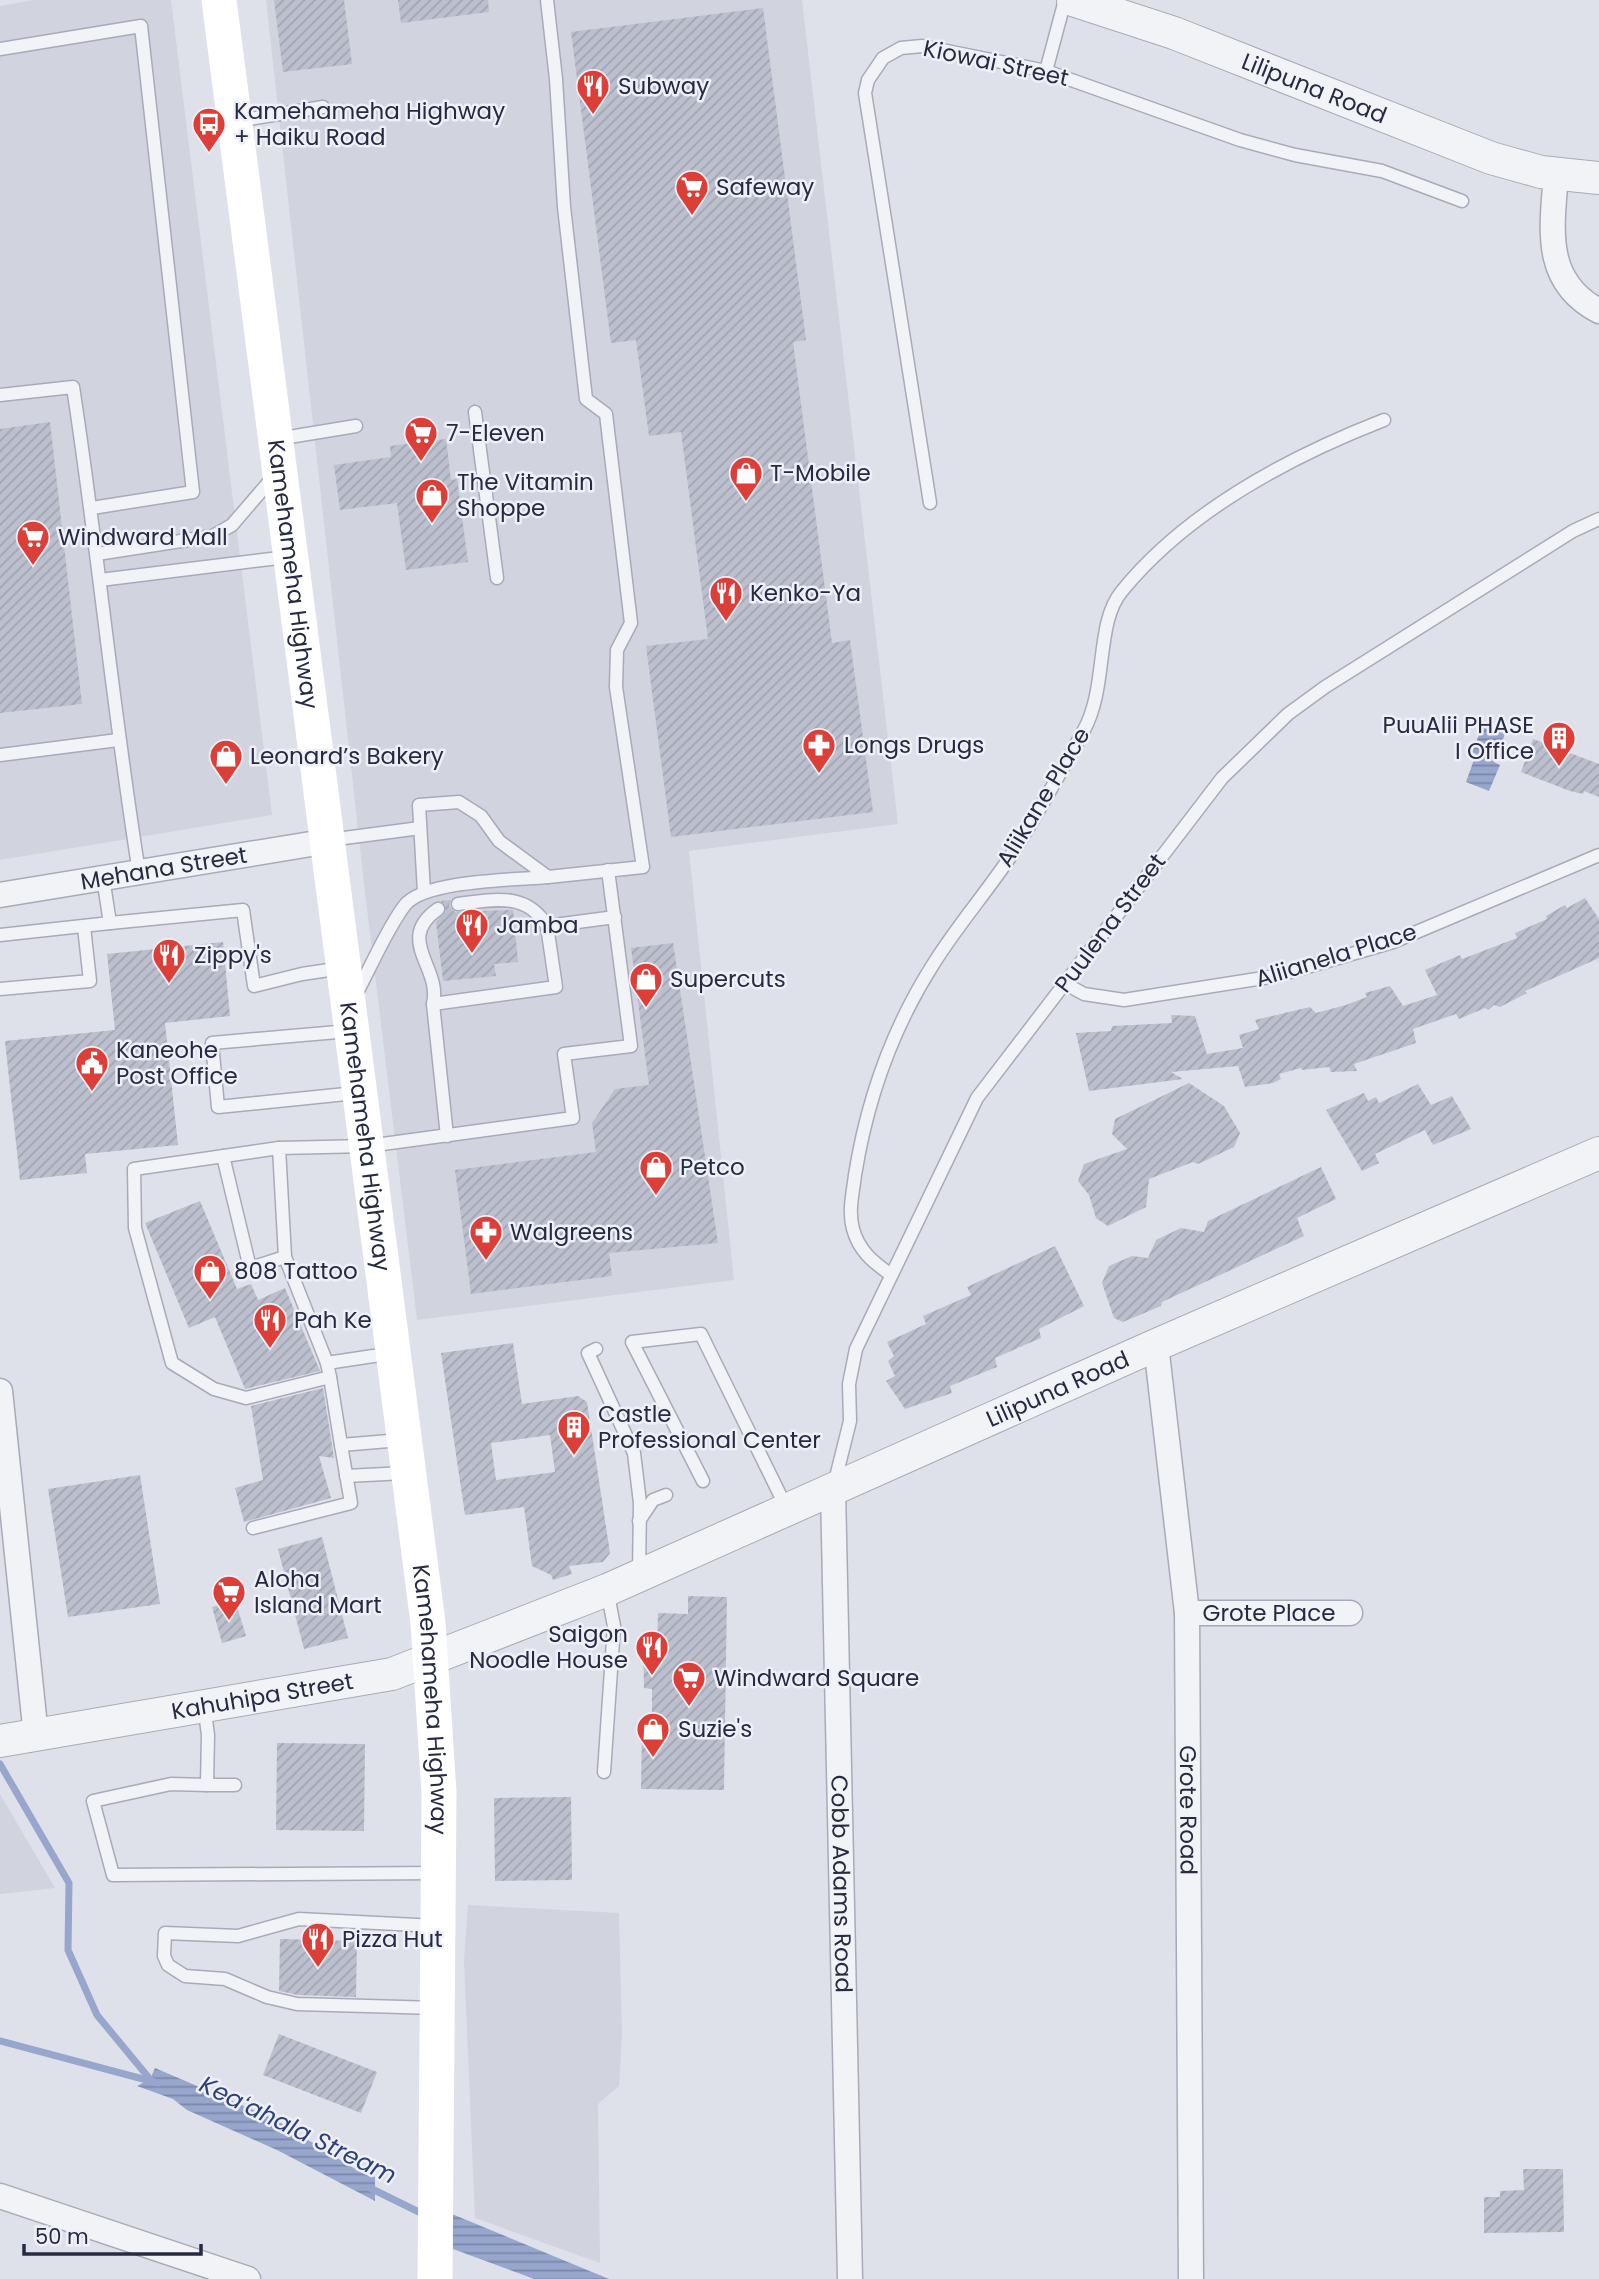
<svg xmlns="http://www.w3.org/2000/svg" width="1599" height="2279" viewBox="0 0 1599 2279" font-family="Poppins,sans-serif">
<defs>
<pattern id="water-rules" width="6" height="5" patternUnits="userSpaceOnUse" patternTransform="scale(1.75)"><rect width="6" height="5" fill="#96a6cd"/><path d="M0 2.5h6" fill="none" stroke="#7a87a8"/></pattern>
<pattern id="building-hatch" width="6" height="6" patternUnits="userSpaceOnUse" patternTransform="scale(1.75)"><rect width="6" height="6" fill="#bcbfcd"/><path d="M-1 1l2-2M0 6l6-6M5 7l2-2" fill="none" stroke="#a1a4b1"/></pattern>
</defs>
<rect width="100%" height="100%" fill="#dfe1ea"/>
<!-- built -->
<g fill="#d1d3df">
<path d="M33 0H171L272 815 0 860V6Z"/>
<path d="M266 0H802L898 824 689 851 734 1280 417 1320 364 884Z"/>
<path d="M0 1794 55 1888 0 1894Z"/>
<path d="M468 1905 619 1913 622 2036 619 2086 598 2104 600 2263 475 2218 464 1961Z"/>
</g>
<!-- water -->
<g fill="url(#water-rules)">
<path d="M1483 725 1505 734 1494 762 1500 765 1489 791 1466 782 1476 754 1472 752Z"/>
<path d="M155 2068 274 2119 360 2172 375 2177V2201L277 2150 187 2110 173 2099 137 2086 150 2079Z"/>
<path d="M452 2214 609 2279H534L453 2249Z"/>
</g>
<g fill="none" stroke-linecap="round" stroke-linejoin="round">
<!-- stream -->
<g stroke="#96a6cd" stroke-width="7">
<path d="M0 1764 69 1883 68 1950 97 2015 149 2078"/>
<path d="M0 2041 158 2083"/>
<path d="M370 2188 425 2215"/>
</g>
</g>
<!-- building -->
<g fill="url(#building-hatch)" fill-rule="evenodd">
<path d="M274 0H344L352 64 283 72Z"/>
<path d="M398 0H488L489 12 401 23Z"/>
<path d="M763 8 806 340 793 342 832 643 850 640 873 812 671 837 646 646 708 639 681 432 649 436 636 340 611 343 571 32Z"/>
<path d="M50 422 82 704 0 713V429Z"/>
<path d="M446 439 451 480 457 479 468 562 406 570 397 503 340 510 334 465 391 457 390 446Z"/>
<path d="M1533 739 1599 764V797L1584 791 1583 794 1570 791 1521 772Z"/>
<path d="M1585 898 1599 919V958L1525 991 1527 993 1500 1007 1494 1005 1488 1010 1485 1008 1459 1019 1456 1014 1413 1029 1416 1043 1354 1064 1357 1071 1331 1072 1329 1067 1302 1070 1301 1068 1279 1074 1281 1079 1273 1083 1245 1087 1238 1066 1171 1072 1183 1079 1089 1091 1076 1033 1111 1031 1112 1026 1172 1023 1171 1015 1195 1016 1207 1054 1243 1048 1239 1035 1259 1029 1255 1020 1310 1007 1316 1013 1346 1005 1367 997 1365 993 1390 986 1403 1006 1437 995 1425 970 1460 955 1462 959 1517 938 1515 933 1547 919 1546 916 1565 905 1567 908Z"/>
<path d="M451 900 449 906 455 912 513 910 518 962 494 964 496 976 443 981 436 922 446 911 441 901Z"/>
<path d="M223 942 230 1016 165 1023 178 1145 85 1154 87 1173 20 1180 5 1041 115 1030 107 954Z"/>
<path d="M673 943 718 1243 609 1253 612 1276 471 1294 455 1170 596 1152 592 1123 615 1089 649 1085 631 948Z"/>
<path d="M1189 1083 1224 1106 1240 1133 1234 1147 1198 1164 1193 1162 1149 1179 1146 1207 1108 1226 1096 1218 1089 1195 1078 1181 1084 1164 1127 1149 1112 1134 1115 1119Z"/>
<path d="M1418 1084 1431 1105 1452 1096 1471 1129 1433 1145 1425 1130 1375 1154 1379 1163 1362 1171 1326 1110 1364 1093 1368 1101 1376 1097 1379 1103Z"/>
<path d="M1321 1167 1336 1199 1297 1218 1304 1236 1162 1302 1161 1306 1123 1322 1114 1318 1102 1283 1109 1266 1132 1256 1148 1258 1156 1240 1181 1228 1204 1232 1208 1221Z"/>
<path d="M200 1201 237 1289 251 1284 258 1300 285 1288 320 1371 245 1389 215 1317 189 1328 145 1223Z"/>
<path d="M1055 1246 1084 1306 1039 1329 1041 1338 995 1358 997 1367 950 1386 952 1393 905 1409 886 1381 895 1376 888 1361 894 1356 887 1342 926 1324 923 1316 971 1295 967 1287Z"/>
<path d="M513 1343 522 1404 578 1396 587 1402 610 1553 603 1562 569 1566 572 1574 553 1580 551 1575 532 1566 524 1507 465 1515 441 1353ZM550 1435 555 1472 496 1480 491 1443Z"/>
<path d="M323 1388 334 1458 319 1456 331 1498 244 1522 235 1488 263 1480 251 1406Z"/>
<path d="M140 1475 160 1604 68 1617 48 1489Z"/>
<path d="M322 1537 348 1638 304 1649 278 1549Z"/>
<path d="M688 1596 727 1597 724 1790 641 1789 642 1727 652 1728V1689L644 1688 643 1646H657L658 1613 688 1614Z"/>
<path d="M235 1600 246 1636 222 1643 212 1607Z"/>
<path d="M277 1743 365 1744 364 1831 276 1830Z"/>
<path d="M571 1797 572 1880 495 1881 494 1798Z"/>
<path d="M280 1939 357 1941 356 1997 298 1995 279 1991Z"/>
<path d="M279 2034 377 2072 361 2113 263 2075Z"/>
<path d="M1523 2169H1563L1564 2232 1484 2233V2197H1500V2191L1524 2190Z"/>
</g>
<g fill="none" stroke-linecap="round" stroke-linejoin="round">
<defs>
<g id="service">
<path d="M0 49 141 26 193 492 92 508"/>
<path d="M1046 71 1065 0"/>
<path d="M237 121 323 107"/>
<path d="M0 395 73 387C98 549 113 711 139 872"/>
<path d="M475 412 497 578"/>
<path d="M277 439 356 426"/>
<path d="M930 503 865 93 868 80 883 58 901 48 922 46 1046 71 1240 140 1295 155 1382 171 1462 201"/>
<path d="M97 554 213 536 232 525 275 475"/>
<path d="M100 580 287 557"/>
<path d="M0 755 118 740"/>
<path d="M329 840 420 828"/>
<path d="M424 892 419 805 459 802 481 816 499 841 548 877 643 867 616 687 617 650 631 623 606 414 586 399 564 207 556 79 547 0"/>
<path d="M458 904C493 900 526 891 547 926"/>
<path d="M110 923 243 910 254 986 302 974 342 968"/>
<path d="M0 935 110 923 103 878"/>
<path d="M1064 983 1084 994 1124 1000 1276 976 1393 942 1599 855"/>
<path d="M0 989 90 981 84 927"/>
<path d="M355 996C370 969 387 928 405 905 425 880 515 880 548 877"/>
<path d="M433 1004C442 967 394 940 438 909"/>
<path d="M349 1031 212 1043 218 1107 356 1093"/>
<path d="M447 1136 433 1004 556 987 547 926 615 917"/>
<path d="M279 1148 134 1169 135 1228 172 1363 214 1389 246 1398 330 1377 327 1363"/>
<path d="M223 1156 250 1268 285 1257"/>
<path d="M890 1274C873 1262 859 1251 853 1229 848 1211 853 1193 855 1175 867 1100 893 1027 934 963 957 926 986 893 1010 857 1037 816 1060 773 1084 730 1108 686 1095 623 1122 591 1188 510 1289 457 1384 420"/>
<path d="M596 1349 588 1353 634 1453 640 1503 639 1574"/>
<path d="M393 1353 327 1363 285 1257 279 1148 368 1146 573 1118 564 1054 631 1046 608 870"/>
<path d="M330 1377 341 1445 401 1440"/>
<path d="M346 1476 405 1473"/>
<path d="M703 1481 632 1342 701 1334 787 1509"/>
<path d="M834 1485 850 1421 849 1384 856 1349 977 1098 1222 778 1288 714 1325 687 1573 531 1599 519"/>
<path d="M639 1521 653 1500 666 1495"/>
<path d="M253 1528 351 1503 341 1445"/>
<path d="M204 1705 208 1735 207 1785 171 1784 93 1801 113 1875 438 1873"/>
<path d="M604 1772 614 1626 607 1590"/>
<path d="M207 1785H235"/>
<path d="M436 1926 299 1919 238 1936 165 1933 164 1956 168 1965 185 1976 225 1979 267 1997 297 2004 437 2008"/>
</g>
<g id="minor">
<path d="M1556 174C1552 228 1542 281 1599 311"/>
<path id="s1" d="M0 895 329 841"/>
<path id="s2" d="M1156 1345 1187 1613 1191 2279"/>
<path d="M0 1391 36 1736"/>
<path id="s3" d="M833 1490 850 2279"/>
<path id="s4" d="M1187 1613H1350"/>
<path d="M0 2196 248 2279"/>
</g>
<g id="tertiary">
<path id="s5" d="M1073 0 1174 33 1491 158 1541 172 1599 178"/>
<path id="s6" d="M0 1741 392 1674 607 1590 1156 1345 1599 1153"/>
</g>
</defs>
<!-- service casing -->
<use href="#service" stroke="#a8aab8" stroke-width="15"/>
<!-- minor casing -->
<use href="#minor" stroke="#a8aab8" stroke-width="27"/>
<!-- tertiary casing -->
<use href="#tertiary" stroke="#a8aab8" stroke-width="34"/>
<!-- service -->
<use href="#service" stroke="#f2f3f7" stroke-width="12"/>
<!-- minor -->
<use href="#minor" stroke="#f2f3f7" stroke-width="24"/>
<!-- tertiary -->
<use href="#tertiary" stroke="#f2f3f7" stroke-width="32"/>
<!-- secondary -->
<path stroke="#fff" stroke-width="35" id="s7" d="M219 0 428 1623 439 1793 435 2279"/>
</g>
<!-- icons -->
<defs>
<symbol id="restaurant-pin" viewBox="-11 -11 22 30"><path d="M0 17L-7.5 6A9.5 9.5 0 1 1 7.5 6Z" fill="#db3f38" stroke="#eff0f7"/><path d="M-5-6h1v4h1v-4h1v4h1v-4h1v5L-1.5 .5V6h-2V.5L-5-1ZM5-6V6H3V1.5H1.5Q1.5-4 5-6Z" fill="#fff"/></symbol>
<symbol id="bus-pin" viewBox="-11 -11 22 30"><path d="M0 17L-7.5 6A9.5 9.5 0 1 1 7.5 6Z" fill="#db3f38" stroke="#eff0f7"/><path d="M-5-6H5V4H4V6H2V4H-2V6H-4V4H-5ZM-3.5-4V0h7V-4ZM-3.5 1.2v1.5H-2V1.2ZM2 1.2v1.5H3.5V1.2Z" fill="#fff"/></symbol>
<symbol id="supermarket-pin" viewBox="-11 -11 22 30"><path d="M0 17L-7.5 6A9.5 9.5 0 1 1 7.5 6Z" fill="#db3f38" stroke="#eff0f7"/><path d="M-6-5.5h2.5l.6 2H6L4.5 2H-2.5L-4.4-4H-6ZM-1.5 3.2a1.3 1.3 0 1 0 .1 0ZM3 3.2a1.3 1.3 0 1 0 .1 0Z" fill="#fff"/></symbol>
<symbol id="shop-pin" viewBox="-11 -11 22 30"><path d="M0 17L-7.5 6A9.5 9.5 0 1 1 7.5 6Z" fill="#db3f38" stroke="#eff0f7"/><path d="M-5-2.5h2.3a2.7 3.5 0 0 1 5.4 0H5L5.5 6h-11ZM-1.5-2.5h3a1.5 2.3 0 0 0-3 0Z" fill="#fff"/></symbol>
<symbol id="building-pin" viewBox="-11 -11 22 30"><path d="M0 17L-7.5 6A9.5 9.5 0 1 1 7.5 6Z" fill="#db3f38" stroke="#eff0f7"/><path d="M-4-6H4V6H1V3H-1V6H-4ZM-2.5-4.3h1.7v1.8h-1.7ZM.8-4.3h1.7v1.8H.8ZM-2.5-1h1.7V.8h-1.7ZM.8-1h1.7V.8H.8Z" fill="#fff"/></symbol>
<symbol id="pharmacy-pin" viewBox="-11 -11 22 30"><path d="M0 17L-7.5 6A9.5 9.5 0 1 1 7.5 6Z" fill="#db3f38" stroke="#eff0f7"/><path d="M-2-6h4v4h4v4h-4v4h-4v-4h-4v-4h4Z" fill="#fff"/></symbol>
<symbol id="civic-pin" viewBox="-11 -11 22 30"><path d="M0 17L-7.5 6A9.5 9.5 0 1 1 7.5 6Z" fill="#db3f38" stroke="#eff0f7"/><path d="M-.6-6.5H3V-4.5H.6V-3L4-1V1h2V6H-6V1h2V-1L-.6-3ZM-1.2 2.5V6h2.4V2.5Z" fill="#fff"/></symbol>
</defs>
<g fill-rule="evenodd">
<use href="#restaurant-pin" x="574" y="67" width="38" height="52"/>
<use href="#bus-pin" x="190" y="105" width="38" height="52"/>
<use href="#supermarket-pin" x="673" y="168" width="38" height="52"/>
<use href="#supermarket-pin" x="402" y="414" width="38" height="52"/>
<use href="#shop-pin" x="727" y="454" width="38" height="52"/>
<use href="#shop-pin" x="413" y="476" width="38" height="52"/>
<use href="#supermarket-pin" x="14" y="518" width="38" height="52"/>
<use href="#restaurant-pin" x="707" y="574" width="38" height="52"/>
<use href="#building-pin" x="1540" y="719" width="38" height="52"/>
<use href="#pharmacy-pin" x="800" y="726" width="38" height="52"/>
<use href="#shop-pin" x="207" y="737" width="38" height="52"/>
<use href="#restaurant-pin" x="453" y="906" width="38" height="52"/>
<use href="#restaurant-pin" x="150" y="936" width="38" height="52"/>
<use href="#shop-pin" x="627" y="960" width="38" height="52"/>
<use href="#civic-pin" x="73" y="1044" width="38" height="52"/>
<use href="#shop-pin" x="637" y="1148" width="38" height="52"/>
<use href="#pharmacy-pin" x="467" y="1213" width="38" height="52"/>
<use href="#shop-pin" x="191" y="1252" width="38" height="52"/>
<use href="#restaurant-pin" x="251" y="1301" width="38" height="52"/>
<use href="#building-pin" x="555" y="1408" width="38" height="52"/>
<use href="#supermarket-pin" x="210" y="1573" width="38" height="52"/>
<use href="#restaurant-pin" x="633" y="1628" width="38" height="52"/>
<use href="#supermarket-pin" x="670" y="1659" width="38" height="52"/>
<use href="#shop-pin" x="634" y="1710" width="38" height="52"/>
<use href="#restaurant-pin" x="299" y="1920" width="38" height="52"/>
</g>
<g text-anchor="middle" stroke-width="5" stroke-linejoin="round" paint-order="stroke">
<!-- street labels -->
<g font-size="23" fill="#262b42" stroke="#eff0f7">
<text transform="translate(996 63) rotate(12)" y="8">Kiowai Street</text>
<text dy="8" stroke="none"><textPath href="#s5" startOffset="257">Lilipuna Road</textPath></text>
<text dy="8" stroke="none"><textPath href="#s7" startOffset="579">Kamehameha Highway</textPath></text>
<text transform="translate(1043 797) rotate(-59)" y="8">Aliikane Place</text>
<text dy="8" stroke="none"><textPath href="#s1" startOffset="166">Mehana Street</textPath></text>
<text transform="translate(1110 923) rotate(-53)" y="8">Puulena Street</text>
<text transform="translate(1336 955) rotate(-17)" y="8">Aliianela Place</text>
<text dy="8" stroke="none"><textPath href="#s7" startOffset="1146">Kamehameha Highway</textPath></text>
<text dy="8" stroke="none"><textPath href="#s6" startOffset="1122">Lilipuna Road</textPath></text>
<text dy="8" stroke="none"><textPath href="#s4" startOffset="82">Grote Place</textPath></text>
<text dy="8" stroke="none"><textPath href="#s6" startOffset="266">Kahuhipa Street</textPath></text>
<text dy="8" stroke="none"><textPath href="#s7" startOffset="1713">Kamehameha Highway</textPath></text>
<text dy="8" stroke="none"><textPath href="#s2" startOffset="467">Grote Road</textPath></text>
<text dy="8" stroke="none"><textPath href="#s3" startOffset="394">Cobb Adams Road</textPath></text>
</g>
<!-- poi labels -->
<g font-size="23" fill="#262b42" stroke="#eff0f7" text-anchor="start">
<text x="618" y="94">Subway</text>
<text x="234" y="119">Kamehameha Highway<tspan x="234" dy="26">+ Haiku Road</tspan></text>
<text x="716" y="195">Safeway</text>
<text x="446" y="441">7-Eleven</text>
<text x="770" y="481">T-Mobile</text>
<text x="457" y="490">The Vitamin<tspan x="457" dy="26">Shoppe</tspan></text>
<text x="58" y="545">Windward Mall</text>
<text x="750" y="601">Kenko-Ya</text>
<text x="1534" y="733" text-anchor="end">PuuAlii PHASE<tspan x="1534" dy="26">I Office</tspan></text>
<text x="844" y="753">Longs Drugs</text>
<text x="250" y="764">Leonard’s Bakery</text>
<text x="496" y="933">Jamba</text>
<text x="194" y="963">Zippy's</text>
<text x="670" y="987">Supercuts</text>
<text x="116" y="1058">Kaneohe<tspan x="116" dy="26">Post Office</tspan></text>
<text x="680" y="1175">Petco</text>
<text x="510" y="1240">Walgreens</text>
<text x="234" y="1279">808 Tattoo</text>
<text x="294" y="1328">Pah Ke</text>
<text x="598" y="1422">Castle<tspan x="598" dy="26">Professional Center</tspan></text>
<text x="254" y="1587">Aloha<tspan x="254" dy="26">Island Mart</tspan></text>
<text x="628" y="1642" text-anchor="end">Saigon<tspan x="628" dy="26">Noodle House</tspan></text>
<text x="714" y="1686">Windward Square</text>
<text x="678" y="1737">Suzie's</text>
<text x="342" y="1947">Pizza Hut</text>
</g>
<!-- water labels -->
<g font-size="24" font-style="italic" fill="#2c407a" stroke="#eff0f7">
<text transform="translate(298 2130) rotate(26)" y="8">Keaʻahala Stream</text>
</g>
</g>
<!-- scale -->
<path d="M24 2244v10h177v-10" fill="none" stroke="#262b42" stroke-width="3.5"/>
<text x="35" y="2244" font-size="21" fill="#262b42" stroke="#eff0f7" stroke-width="5" paint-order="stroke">50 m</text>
</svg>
